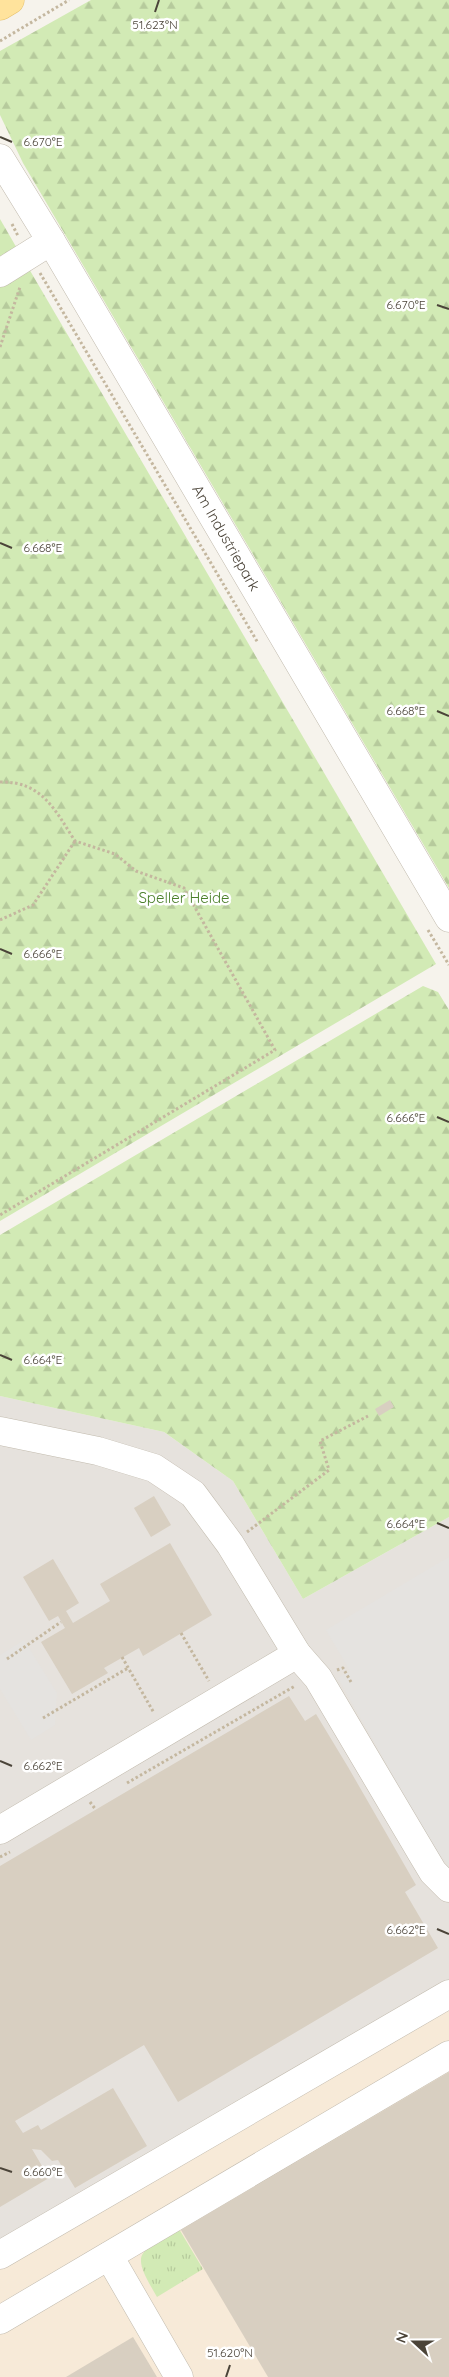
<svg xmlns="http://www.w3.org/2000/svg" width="449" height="2377" viewBox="0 0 449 2377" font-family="Quicksand,sans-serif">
<defs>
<pattern id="grass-tufts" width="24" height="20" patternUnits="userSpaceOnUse" patternTransform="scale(1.25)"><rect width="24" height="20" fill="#d2eab5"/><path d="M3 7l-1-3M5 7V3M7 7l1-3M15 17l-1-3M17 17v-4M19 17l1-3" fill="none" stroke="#b6ca9c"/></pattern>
<pattern id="forest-firs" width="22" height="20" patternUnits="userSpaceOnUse" patternTransform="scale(1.25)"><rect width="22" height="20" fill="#d2eab5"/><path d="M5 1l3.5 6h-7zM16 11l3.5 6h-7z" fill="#b6ca9c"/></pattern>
</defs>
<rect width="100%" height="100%" fill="#f6f3ec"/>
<!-- commercial -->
<path fill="#f7ead8" d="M449 2002V2377H0V2268Z"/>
<!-- industrial -->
<path fill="#e6e2dd" d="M0 1396 164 1432 233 1481 303 1599 449 1517V2002L0 2268Z"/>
<!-- grass -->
<path fill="url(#grass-tufts)" d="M179 2229 203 2269 157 2297C130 2251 137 2254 179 2229Z"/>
<!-- forest -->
<g fill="url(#forest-firs)">
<path d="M91 0H449V888L23 163 0 115V51Z"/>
<path d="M0 219 22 257 0 270Z"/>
<path d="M25 262 436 964 0 1221V277Z"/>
<path d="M423 986 438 992 449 1010V1517L303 1599 233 1481 164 1432 0 1396V1235Z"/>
</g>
<!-- parking -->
<g fill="#e5e3e0">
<path d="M449 1557V1865L434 1849 338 1678 350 1671 326 1630Z"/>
<path d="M24 1640 57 1693 55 1725 31 1740 0 1689V1655Z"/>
</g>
<!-- building -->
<g fill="#d8cfc1">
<path d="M390 1400 394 1407 379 1416 375 1409Z"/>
<path d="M154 1496 171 1525 151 1537 134 1508Z"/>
<path d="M170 1543 212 1615 143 1656 139 1648 104 1668 108 1673 72 1694 41 1642 65 1628 58 1616 49 1621 23 1577 53 1559 79 1603 66 1611 73 1623 110 1601 100 1584Z"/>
<path d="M289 1696 305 1721 316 1714 348 1767 416 1885 405 1892 438 1948 178 2102 144 2045 15 2121 23 2133 38 2125 41 2130 113 2088 147 2146 75 2188 58 2160 52 2161 41 2150 32 2149 49 2178 0 2207V1866Z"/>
<path d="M449 2072V2377H268L181 2230Z"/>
<path d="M133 2337 157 2377H66Z"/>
</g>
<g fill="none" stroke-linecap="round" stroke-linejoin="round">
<defs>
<g id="minor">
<path d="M0 158 51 241 449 918"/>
<path d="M0 273 51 241"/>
<path d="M0 1431 98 1451 154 1468 193 1494 230 1544 297 1654"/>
<path d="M0 1830 297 1654 318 1678 424 1857 433 1872 449 1888"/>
<path d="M0 2255 449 1994"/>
<path d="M109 2256 179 2377"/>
<path d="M0 2320 449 2055"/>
</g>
<path id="major" d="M0 6 10 0"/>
</defs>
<!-- minor casing -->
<use href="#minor" stroke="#c2bbae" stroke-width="29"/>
<!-- major casing -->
<use href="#major" stroke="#e6c16a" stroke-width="29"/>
<!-- path -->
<g stroke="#c4b79f" stroke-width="3" stroke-dasharray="2.5 2.5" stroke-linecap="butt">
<path d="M0 41 69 0"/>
<path d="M12 224 18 236"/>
<path d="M40 273 258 643"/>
<path d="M0 347 20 287"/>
<path d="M0 782C42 781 55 810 75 841L115 854 136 871 184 888 275 1050 0 1215"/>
<path d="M0 920 33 905 75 841"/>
<path d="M428 930 449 965"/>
<path d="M247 1532 329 1470 320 1441 368 1416"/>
<path d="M181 1633 209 1681"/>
<path d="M122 1657 154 1713"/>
<path d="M7 1659 61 1622"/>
<path d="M337 1670 343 1668 351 1682"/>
<path d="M43 1718 128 1668"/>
<path d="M127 1783 295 1686"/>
<path d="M90 1802 96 1810"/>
<path d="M0 1857 10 1852"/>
</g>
<!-- minor -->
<use href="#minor" stroke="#fff" stroke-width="28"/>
<!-- major -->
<use href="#major" stroke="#ffe39c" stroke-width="28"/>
</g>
<!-- ticks -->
<path fill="none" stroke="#4b4439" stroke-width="2" d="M155 12 159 0M0 137 12 142M437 305 449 309M0 543 12 548M437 711 449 716M0 949 12 954M437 1117 449 1122M0 1355 12 1360M437 1523 449 1528M0 1761 12 1766M437 1929 449 1934M0 2168 12 2172M226 2377 230 2365"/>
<g text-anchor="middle" stroke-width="5" stroke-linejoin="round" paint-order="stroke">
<!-- street labels -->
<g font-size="15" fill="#4b4439" stroke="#fff">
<text transform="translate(226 538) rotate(60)" y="5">Am Industriepark</text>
</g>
<!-- park labels -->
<g font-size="15" fill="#4a7f2a" stroke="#fff">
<text x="184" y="903">Speller Heide</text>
</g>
</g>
<g font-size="12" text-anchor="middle" fill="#4b4439" stroke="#fff" stroke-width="5" stroke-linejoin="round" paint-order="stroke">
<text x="155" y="29">51.623°N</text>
<text x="43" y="146">6.670°E</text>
<text x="406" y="309">6.670°E</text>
<text x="43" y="552">6.668°E</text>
<text x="406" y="715">6.668°E</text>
<text x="43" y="958">6.666°E</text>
<text x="406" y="1122">6.666°E</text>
<text x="43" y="1364">6.664°E</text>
<text x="406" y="1528">6.664°E</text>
<text x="43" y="1770">6.662°E</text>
<text x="406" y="1934">6.662°E</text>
<text x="43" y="2176">6.660°E</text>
<text x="230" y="2357">51.620°N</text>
</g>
<!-- north arrow -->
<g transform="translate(414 2342) rotate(291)" stroke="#ffffff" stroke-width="4" paint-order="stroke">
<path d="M0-4L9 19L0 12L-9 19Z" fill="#4b4439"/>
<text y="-8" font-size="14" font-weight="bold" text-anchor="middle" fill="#4b4439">N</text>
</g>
</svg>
